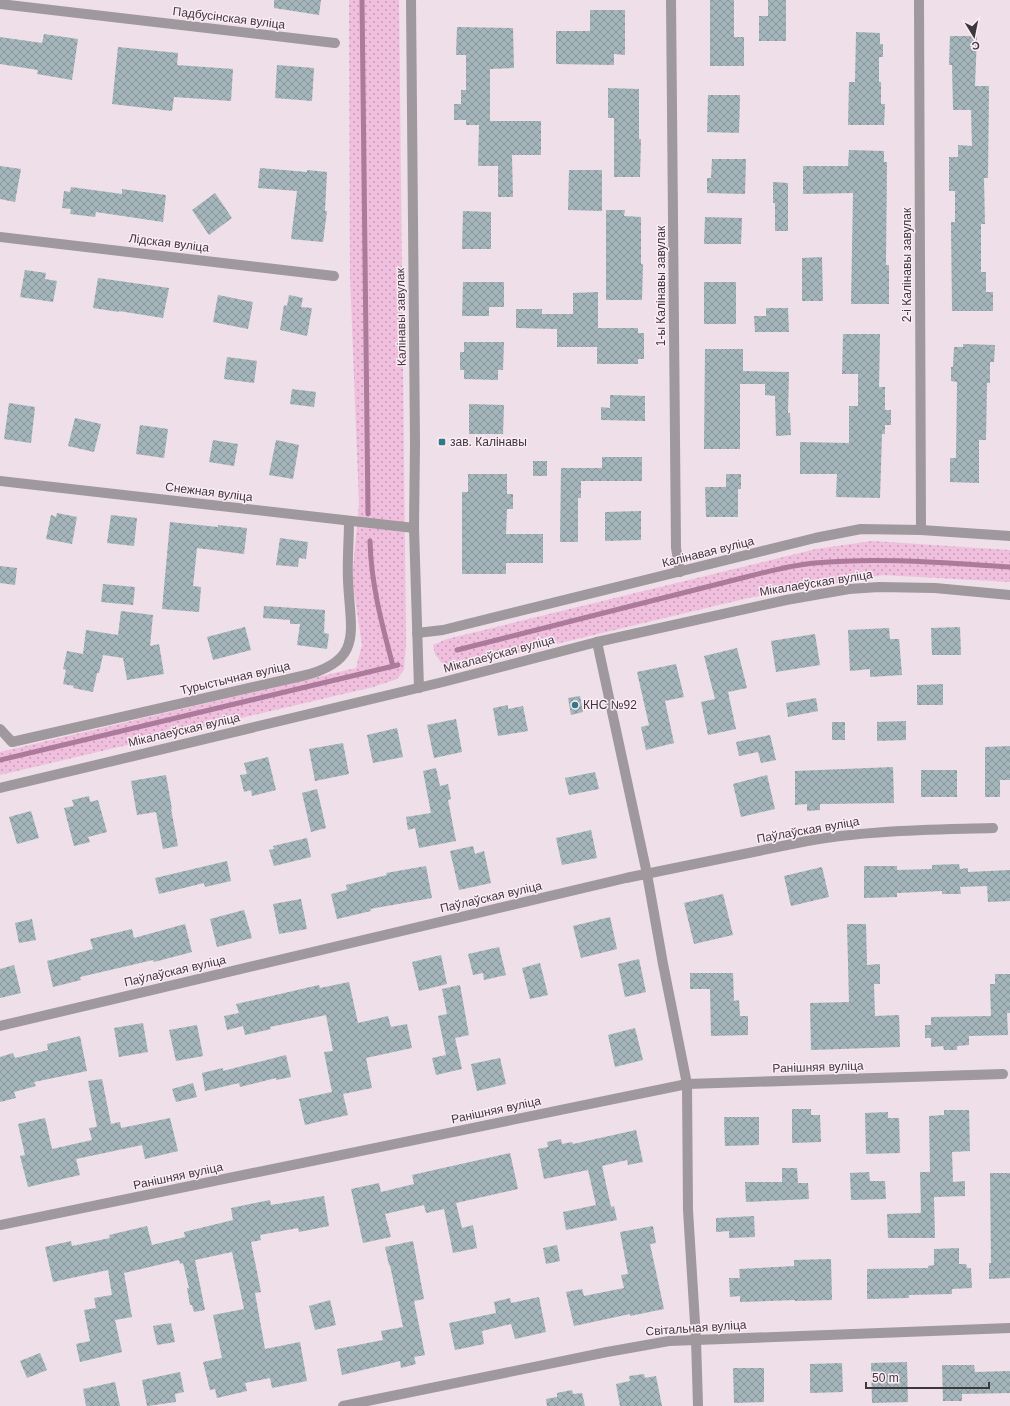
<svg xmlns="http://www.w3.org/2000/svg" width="1010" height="1406" viewBox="0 0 1010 1406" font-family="Helvetica,sans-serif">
<defs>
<pattern id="grass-dots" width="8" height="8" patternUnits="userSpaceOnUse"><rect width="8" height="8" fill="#efbfdd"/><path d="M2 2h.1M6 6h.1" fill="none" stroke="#c39cb4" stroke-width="1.8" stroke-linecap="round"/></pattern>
<pattern id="building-cross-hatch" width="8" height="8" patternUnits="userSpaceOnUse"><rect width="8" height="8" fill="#a4b6bb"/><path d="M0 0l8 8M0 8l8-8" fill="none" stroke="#879599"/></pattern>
</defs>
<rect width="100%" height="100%" fill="#eedfe8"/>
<!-- grass -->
<g fill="url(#grass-dots)">
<path d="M349 0H399L406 644 404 670 397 679 373 687 0 775V752L356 668 362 645 352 578 359 504 350 275Z"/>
<path d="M872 541 1010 550V582L883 575 748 598 447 670 435 654 433 645 447 639 816 549Z"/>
</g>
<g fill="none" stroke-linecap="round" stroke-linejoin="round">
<!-- stream -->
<g stroke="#ac7a9a" stroke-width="5">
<path d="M362 0 368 514"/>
<path d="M370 541C371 584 382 625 393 666"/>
<path d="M457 650 746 577C769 571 792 565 815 563 880 557 945 563 1010 567"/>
<path d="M0 760 398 665"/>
</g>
</g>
<!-- building -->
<g fill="url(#building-cross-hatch)">
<path d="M274 0H321L319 15 274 8Z"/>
<path d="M710 0H734V37H744V66H710Z"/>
<path d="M768 0H786V41H759V16H768Z"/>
<path d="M590 10H625V55L614 54V65L556 64V31H590Z"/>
<path d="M457 27 513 28 514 68 490 69V121H541V155H512L513 197H498V166H478L479 125H466V120H454V104H461V90H466V55H456Z"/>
<path d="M856 32 880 33V44H883V57H879V82H881V104H885L884 125H848L849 82H855Z"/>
<path d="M44 34 78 39 72 80 37 74 38 70 0 64V37L42 43Z"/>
<path d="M950 36H977L975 86H989L988 178H984L985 224H981V272H986V292H993V311H952L951 222H955V191H949V157H958V145L972 146 971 110H953L952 65H949Z"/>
<path d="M118 47 178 53 177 65 233 69 231 101 174 97 172 111 112 104Z"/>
<path d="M277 65 314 68 312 101 275 98Z"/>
<path d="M608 88 639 89V139H641L640 177H614V118H608Z"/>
<path d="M708 95H740L739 133 707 132Z"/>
<path d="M849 150 884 151V162H887L886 265H889V304H851L853 193 803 194V166H848Z"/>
<path d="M712 159H746L745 194 707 193V178H711Z"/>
<path d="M0 166 21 169 15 202 0 199Z"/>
<path d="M260 168 307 172V170L327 172 325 211H327L323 242 291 239 297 191 258 188Z"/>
<path d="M569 170H602V211L568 210Z"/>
<path d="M773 182 788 183V231H775V203H773Z"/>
<path d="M71 187 122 194V189L166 195 163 222 96 212 95 217 70 214 71 209 62 208 64 191 70 192Z"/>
<path d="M215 193 232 218 209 235 192 210Z"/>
<path d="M606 210H625L624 216 641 217V264H643L642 300H606Z"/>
<path d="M463 211 491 212V249H462Z"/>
<path d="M705 217 742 218 741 244H704Z"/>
<path d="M822 257 823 301H802V258Z"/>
<path d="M25 270 46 273 45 279 57 281 53 302 20 297Z"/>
<path d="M98 278 169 288 163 318 119 311V312L93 308Z"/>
<path d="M463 282H504V307H489V316H462Z"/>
<rect x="704" y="282" width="32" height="42"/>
<path d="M598 292V328H638V333H644V359H638V364H597V347H557V329L516 328V309H542V314H573V293Z"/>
<path d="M218 295 253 302 248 329 213 322Z"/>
<path d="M289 295 303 298 301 307 312 308 307 336 280 330 284 305 287 306Z"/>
<path d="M766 308H788L789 332H755L754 316H766Z"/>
<path d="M843 334H880L879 387H885V410H891V425H885V434H882L880 498 836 497 837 474H800V442L849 443V406H858V374H842Z"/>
<path d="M464 342H504L503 370H498V380L464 379V370H460V352H464Z"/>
<path d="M963 344 995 345 994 362H990V383H987L986 440H979V483L950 482V458H956L957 382 951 381V367H953L954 347H963Z"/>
<path d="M705 349H743V371L789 372 788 413H790L791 435 776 436 775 396 765 395V384H740V449H704Z"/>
<path d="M227 357 257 361 254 383 224 379Z"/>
<path d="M292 389 316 392 314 407 290 404Z"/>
<path d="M610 395 645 396V421L601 420V407L610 408Z"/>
<path d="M9 403 35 407 31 443 4 439Z"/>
<path d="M469 404 504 405 503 434H469Z"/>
<path d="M75 418 101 424 94 452 68 446Z"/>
<path d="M140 425 168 429 164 458 136 454Z"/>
<path d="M213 440 238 444 234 466 209 462Z"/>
<path d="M276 440 299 445 293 479 269 475Z"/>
<path d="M602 457H642V481H581V498H578V542H560L561 468H602Z"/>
<rect x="533" y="461" width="14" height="15"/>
<path d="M468 474H507V494H513V509H507L506 534H543V563H506V574H462V492H468Z"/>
<path d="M726 474H741V489H738V517H706L705 487H726Z"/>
<path d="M641 511V540L605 541V512Z"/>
<path d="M57 513 77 517 72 544 46 539 51 515 56 517Z"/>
<path d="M111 515 137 518 134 546 107 543Z"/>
<path d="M170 522 218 527V525L247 528 244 554 197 548 193 586 201 587 199 612 162 609Z"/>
<path d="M280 538 308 542 306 559 299 558 298 567 276 565Z"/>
<path d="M0 566 17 568 15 585 0 583Z"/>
<path d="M103 584 135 587 133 605 101 602Z"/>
<path d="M264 606 325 610 324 633 329 634 327 649 297 645 300 624H290V620L263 618Z"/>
<path d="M121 611 153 615 150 646 159 644 164 674 127 680 123 658 103 655 99 673H97L93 692 73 688 74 686 63 684 66 670 63 669 67 651 83 654 86 630 118 635Z"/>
<path d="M245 627 251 650 213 660 207 637Z"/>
<path d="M960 627 961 655H932L931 628Z"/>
<path d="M889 628 890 639H899L902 675 870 677V669L850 671 848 630Z"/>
<path d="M815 634 820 665 776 672 771 641Z"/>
<path d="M737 648 747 688 728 692 736 729 708 735 701 702 715 699 704 656Z"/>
<path d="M676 664 684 697 665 701 674 743 646 750 641 727 649 725 637 672Z"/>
<path d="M943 684V705H917V685Z"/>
<path d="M580 696 583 712 571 715 568 698Z"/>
<path d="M816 698 818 711 788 717 786 703Z"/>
<path d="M508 705V709L523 706 528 731 498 736 493 708Z"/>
<path d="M456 719 462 752 434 758 427 725Z"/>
<path d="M906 721V740L877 741V722Z"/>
<rect x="832" y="722" width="13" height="18"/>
<path d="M397 728 403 757 373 763 367 735Z"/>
<path d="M770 735 776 760 761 763 758 752 739 756 736 742Z"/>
<path d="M343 743 349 774 315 781 309 749Z"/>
<path d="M1010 746V780H1000V797H985V747Z"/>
<path d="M268 757 276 790 252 796 251 790 244 792 240 775 247 774 244 763Z"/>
<path d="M893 767 894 803 820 804V810L807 811V804L795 805V771Z"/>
<path d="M436 768 440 786 448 784 451 799 448 800 456 841 419 848 415 828 408 830 406 817 431 813 423 771Z"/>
<rect x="921" y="770" width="36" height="27"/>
<path d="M595 772 599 789 569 795 565 778Z"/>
<path d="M166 775 172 809H171L178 846 163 849 156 812 137 815 131 781Z"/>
<path d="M767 775 775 809 741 817 733 784Z"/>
<path d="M317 789 326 828 311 832 302 793Z"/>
<path d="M89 796 90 802 98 800 107 832 88 837 90 842 74 846 64 808 74 806 72 800Z"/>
<path d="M31 811 39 838 17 844 9 817Z"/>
<path d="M591 830 597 858 562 865 556 838Z"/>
<path d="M307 838 311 857 274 866 269 850 274 849 273 846Z"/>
<path d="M473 846 475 854 484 851 491 883 459 890 450 851Z"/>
<path d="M227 861 231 881 205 887 204 883 159 894 155 878Z"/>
<path d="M959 864 960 869 968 868V872L1010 870V901L988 902 987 886 960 887 961 894H942V891L897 893V897L864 898V866H897V870L932 869V865Z"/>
<path d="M426 866 432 898 370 909 371 911 337 919 331 894 347 890 346 885 387 875 386 873Z"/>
<path d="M822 867 829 897 791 906 784 876Z"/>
<path d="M723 894 733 935 694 944 684 903Z"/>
<path d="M301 899 307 929 279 934 273 904Z"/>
<path d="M244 910 252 938 217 947 210 919Z"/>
<path d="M610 917 617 949 581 958 573 926Z"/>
<path d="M32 919 36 940 19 943 15 923Z"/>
<path d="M185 924 192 952 154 962 153 960 80 977 81 980 53 987 47 961 93 949 90 939 132 929 134 938Z"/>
<path d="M847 924H866L867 965 880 964V984H874L875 1016 899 1015 900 1047 811 1050 810 1003 849 1002Z"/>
<path d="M499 947 506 975 484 980 483 973 473 975 468 954Z"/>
<path d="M441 955 447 984 419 991 412 962Z"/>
<path d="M639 959 646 992 625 997 618 964Z"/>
<path d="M540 963 548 995 530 999 522 968Z"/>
<path d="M14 965 21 993 0 998V969Z"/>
<path d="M690 973H733L734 1001 739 1000 740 1016H748V1035L711 1036 710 989H690Z"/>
<path d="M995 974H1010V1013H1007L1008 1035 969 1036V1045L957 1046V1050H944L943 1046 931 1047V1038H925V1025H931V1017L991 1016 990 984H995Z"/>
<path d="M349 982 358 1023 388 1016 391 1027 407 1024 412 1048 366 1058 372 1088 343 1094 348 1115 305 1125 299 1099 332 1092 324 1052 333 1051 326 1015 270 1027 271 1029 245 1035 243 1026 227 1030 224 1016 239 1013 236 1004 319 985 320 988Z"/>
<path d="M460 985 469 1035 455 1038 462 1069 436 1075 432 1058 446 1055 438 1016 447 1014 442 989Z"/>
<path d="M143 1023 148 1052 119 1057 114 1028Z"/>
<path d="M197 1025 203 1056 176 1061 169 1030Z"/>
<path d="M635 1028 643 1060 615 1067 608 1035Z"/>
<path d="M80 1036 87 1071 34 1082 36 1086 14 1092 16 1098 0 1102V1057L13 1053 15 1058 48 1050 47 1044Z"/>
<path d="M286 1055 291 1077 276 1080V1078L240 1087 239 1083 205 1091 202 1073 223 1068V1071Z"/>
<path d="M500 1058 506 1084 477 1091 471 1064Z"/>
<path d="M102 1079 111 1124 120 1122 121 1128 170 1118 178 1151 145 1159 142 1145 76 1159 80 1175 28 1187 20 1156 25 1155 18 1124 45 1118 52 1149 92 1140 89 1128 97 1127 88 1081Z"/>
<path d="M193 1083 197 1097 176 1102 172 1089Z"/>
<path d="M792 1109H811V1115H820L821 1142 792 1143Z"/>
<path d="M944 1110H969L970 1151 952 1152 953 1182 965 1181V1196L934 1197 935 1238H888L887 1214 920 1213 921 1212 920 1172H930L929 1116 944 1115Z"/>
<path d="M888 1112V1118H899L900 1153 866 1154 865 1113Z"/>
<path d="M724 1117H759V1145L725 1146Z"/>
<path d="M636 1130 643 1162 628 1165 627 1160 602 1166 611 1207 614 1206 617 1220 566 1230 563 1212 596 1205 588 1170 544 1179 538 1149 548 1147 547 1142 561 1139 562 1144 572 1142 573 1144Z"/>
<path d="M510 1153 518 1189 456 1203 462 1228 473 1225 477 1248 453 1253 444 1209 426 1213 424 1205 385 1214 391 1237 363 1243 351 1189 379 1183 381 1192 414 1184 412 1175Z"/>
<path d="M782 1168H797L798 1183H808L809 1199 746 1202 745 1182H782Z"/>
<path d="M869 1172 870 1181H885L886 1199 851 1200 850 1173Z"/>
<path d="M990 1173H1010V1278L989 1279V1263H991Z"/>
<path d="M324 1196 329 1226 299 1232 298 1228 260 1235 261 1240 251 1242 261 1292 255 1293 265 1349 300 1342 307 1381 272 1388 270 1378 245 1383 247 1391 217 1398 215 1389 210 1390 203 1362 222 1358 213 1315 244 1309 232 1252 195 1260 205 1310 194 1312 192 1305H190L187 1288H189L183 1263 180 1264 179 1260 124 1273 132 1317 115 1320 122 1352 80 1362 76 1344 90 1341 84 1310 96 1308 94 1298 112 1295 108 1270 53 1282 45 1247 71 1241 72 1246 110 1238 109 1235 147 1226 152 1245 185 1237 184 1232 233 1220 231 1208 270 1200 271 1205Z"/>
<path d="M754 1216 755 1237 729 1238V1231L716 1232V1218Z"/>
<path d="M653 1226 656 1243 650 1244 664 1309 630 1316V1314L574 1326 566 1292 582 1289 584 1296 624 1288 621 1275 628 1274 620 1232Z"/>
<path d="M413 1241 424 1299 414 1301 425 1355 414 1357 416 1364 401 1368 400 1361 342 1375 337 1349 383 1340 381 1331 403 1327 390 1265H389L385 1247Z"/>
<path d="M557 1245 560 1261 546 1264 543 1248Z"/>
<path d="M959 1248V1264H966L967 1268H971L972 1288 952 1289V1294L909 1295V1298L867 1299V1269L928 1268V1266L934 1265V1249Z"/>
<path d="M831 1259 832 1300 795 1301V1300L740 1302V1296L730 1297 729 1278H740L739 1269 794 1266V1260Z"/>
<path d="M539 1297 546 1332 515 1339 511 1324 482 1331 484 1344 455 1350 449 1323 496 1313 494 1302 510 1298 511 1303Z"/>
<path d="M330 1300 336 1325 315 1330 309 1306Z"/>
<path d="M171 1323 175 1342 157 1345 153 1326Z"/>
<path d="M40 1353 47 1370 27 1378 20 1361Z"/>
<path d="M907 1362 908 1402 872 1403 871 1363Z"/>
<path d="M842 1363 843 1392 810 1393V1364Z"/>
<path d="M942 1365H974L975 1372 1010 1371V1393L962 1394V1401H943Z"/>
<path d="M733 1368H764V1402L734 1403Z"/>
<path d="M180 1372 184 1392 175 1394 176 1402 147 1406 142 1380Z"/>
<path d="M644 1374 645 1378 656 1376 662 1406H620L616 1384 630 1381 629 1376Z"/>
<path d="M115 1382 120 1406H86L83 1389Z"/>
<path d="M572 1390 573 1394 582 1393 585 1406H547L546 1399 557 1397V1393Z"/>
</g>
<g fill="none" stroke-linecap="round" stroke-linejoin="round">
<!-- minor -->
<g stroke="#9f989c" stroke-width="10">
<path d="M411 0 415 443 414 528 419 688"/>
<path d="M671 0 676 548 680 572"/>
<path d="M919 0 921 530"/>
<path d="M0 4 335 43"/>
<path d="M0 237 334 276"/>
<path d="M0 481 414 528"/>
<path d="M417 633 443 630 815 538 861 529 921 530 1010 536"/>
<path d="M597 642 647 874 663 964 687 1084 688 1210 696 1339 698 1406"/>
<path d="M0 729 12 742 302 676C365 661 350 631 348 580 347 561 349 541 349 521"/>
<path d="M0 788 443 682 597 642 786 600 849 589 879 587 935 588 1010 595"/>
<path d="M0 1026 626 878 807 841C868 830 930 830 993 828"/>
<path d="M0 1225 687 1084 1003 1074"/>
<path d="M343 1406 607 1352 669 1341 1010 1328"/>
</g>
</g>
<!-- markers -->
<g fill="#347787" stroke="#fcecf5" stroke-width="1.5">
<rect x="438" y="438" width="8" height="8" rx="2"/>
<circle cx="575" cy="705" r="4"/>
</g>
<g text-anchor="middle" stroke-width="3" stroke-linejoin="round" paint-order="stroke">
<!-- street labels -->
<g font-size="12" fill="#3e383c" stroke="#fcecf5">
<text transform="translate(229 18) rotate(7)" y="4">Падбусінская вуліца</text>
<text transform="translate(169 243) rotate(7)" y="4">Лідская вуліца</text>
<text transform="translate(907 265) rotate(-90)" y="4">2-і Калінавы завулак</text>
<text transform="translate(661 286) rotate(-90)" y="4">1-ы Калінавы завулак</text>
<text transform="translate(401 317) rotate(-91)" y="4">Калінавы завулак</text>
<text transform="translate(209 492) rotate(7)" y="4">Снежная вуліца</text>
<text transform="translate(708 552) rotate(-14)" y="4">Калінавая вуліца</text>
<text transform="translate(816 583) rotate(-9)" y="4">Мікалаеўская вуліца</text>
<text transform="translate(499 654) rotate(-15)" y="4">Мікалаеўская вуліца</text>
<text transform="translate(235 678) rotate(-13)" y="4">Турыстычная вуліца</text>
<text transform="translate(184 730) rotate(-13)" y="4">Мікалаеўская вуліца</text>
<text transform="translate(808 830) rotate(-10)" y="4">Паўлаўская вуліца</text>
<text transform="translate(491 897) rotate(-13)" y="4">Паўлаўская вуліца</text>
<text transform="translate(175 971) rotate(-13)" y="4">Паўлаўская вуліца</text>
<text transform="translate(818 1067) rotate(-2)" y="4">Ранішняя вуліца</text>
<text transform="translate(496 1110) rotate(-12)" y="4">Ранішняя вуліца</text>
<text transform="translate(178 1176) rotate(-12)" y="4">Ранішняя вуліца</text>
<text transform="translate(696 1328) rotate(-4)" y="4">Світальная вуліца</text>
</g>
<!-- poi labels -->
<g font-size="12" fill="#3e383c" stroke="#fcecf5" text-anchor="start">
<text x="450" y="446">зав. Калінавы</text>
<text x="583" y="709">КНС №92</text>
</g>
</g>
<!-- north arrow -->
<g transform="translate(974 36) rotate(170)" stroke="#fcecf5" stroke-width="3" paint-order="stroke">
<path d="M0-3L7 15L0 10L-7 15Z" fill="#3e383c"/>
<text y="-6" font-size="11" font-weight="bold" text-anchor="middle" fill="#3e383c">С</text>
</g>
<!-- scale -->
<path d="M866 1382v6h123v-6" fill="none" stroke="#3e383c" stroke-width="2"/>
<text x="872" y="1382" font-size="12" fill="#3e383c" stroke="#fcecf5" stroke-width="3" paint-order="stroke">50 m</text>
</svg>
